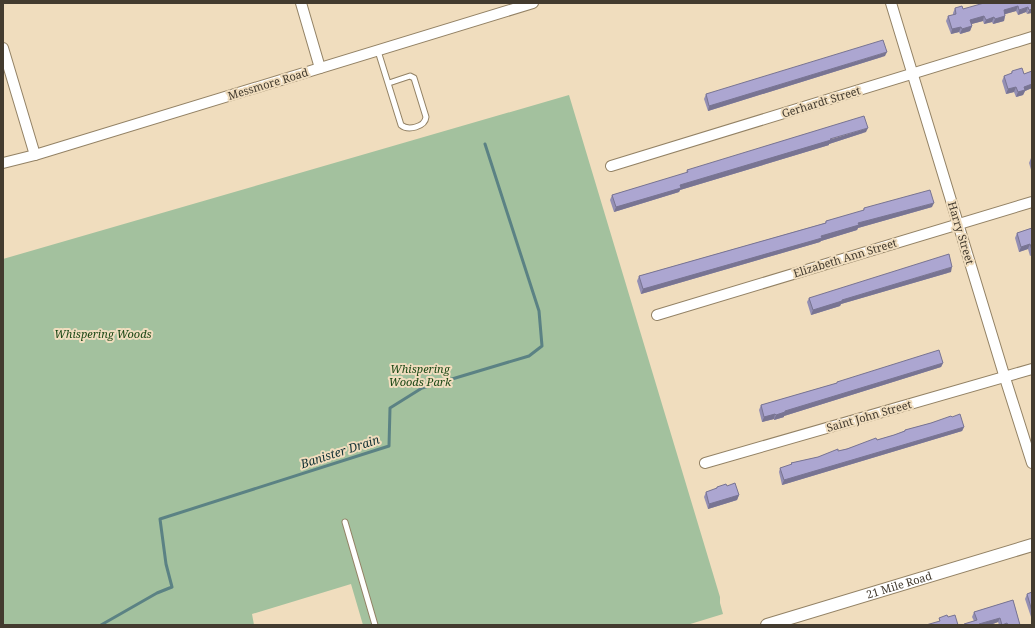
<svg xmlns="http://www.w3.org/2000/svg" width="1035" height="628" viewBox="0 0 1035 628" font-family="'Noto Serif',serif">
<rect width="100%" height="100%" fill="#f0ddbe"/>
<!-- green -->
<path fill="#a3c19e" d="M569 95 720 597V603L723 614 687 625H363L351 584 252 614 254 625H3V259Z"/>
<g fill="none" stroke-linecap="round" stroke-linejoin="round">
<!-- stream -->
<path stroke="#5b8284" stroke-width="3" d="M101 625 157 593 172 587 166 564 160 519 389 446 390 408 422 388 529 356 542 346 539 311 485 144"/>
<defs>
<g id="service">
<path d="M378 51 401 125C408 131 425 127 426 117L414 78 410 76 389 83"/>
<path d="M345 522 375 625"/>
</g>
<g id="minor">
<path d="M301 3 320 68"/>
<path d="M891 3 1005 378 1032 463"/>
<path d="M3 48 35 155"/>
<path d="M3 163 35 155 533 3"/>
<path d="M611 166 1032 37"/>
<path d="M657 315 1032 202"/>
<path d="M705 463 1032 369"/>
</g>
<g id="tertiary">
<path id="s1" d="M767 625 1032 545"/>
</g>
</defs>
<!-- service casing -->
<use href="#service" stroke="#938265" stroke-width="7"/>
<!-- minor casing -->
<use href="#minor" stroke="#938265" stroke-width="12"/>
<!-- tertiary casing -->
<use href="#tertiary" stroke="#938265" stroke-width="14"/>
<!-- service -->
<use href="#service" stroke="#fff" stroke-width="5"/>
<!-- minor -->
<use href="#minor" stroke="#fff" stroke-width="10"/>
<!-- tertiary -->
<use href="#tertiary" stroke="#fff" stroke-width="12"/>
</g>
<!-- wall -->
<g fill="#948fb4">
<path d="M1032 3 1027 14 1026 12 1018 15 1016 11 1005 14 1004 21 993 24 992 22 984 24 983 21 971 24 972 26 970 31 960 34 959 32 951 34 946 21 948 16 953 15V13L955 8 963 9Z"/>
<path d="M885 56 708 111 704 99 706 94Z"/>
<path d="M1012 71 1024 74 1032 71V88L1025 91 1023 95 1016 97 1014 92 1006 94 1002 81 1004 76 1011 74Z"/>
<path d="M866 132 829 144V145L680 190 679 192 614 212 610 200 612 195 686 173 687 170Z"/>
<path d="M1031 158H1032V173L1029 163Z"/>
<path d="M932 207 858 228 857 230 821 241 820 242 641 294 637 281 639 276 825 223 826 221 863 211 864 208Z"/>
<path d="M1032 228V255L1030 256 1028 249 1019 252 1015 238 1017 233Z"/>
<path d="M951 272 841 304 840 306 811 315 807 302 809 298Z"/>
<path d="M943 363 941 367 784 416V417L774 420V419L762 422 759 410 761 405 837 383V382Z"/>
<path d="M952 417 964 427 962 431 782 485 779 472 780 468 791 465V463L818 457 894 435 904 431 905 430 931 423Z"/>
<path d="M717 487 739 495 737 500 708 509 704 497 706 492 716 489Z"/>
<path d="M1032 592V620L1025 599 1027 594Z"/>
<path d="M1013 600 1020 625H999L998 622 990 625H963L964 624 974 621 972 617 974 612Z"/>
</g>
<!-- shaded-wall -->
<g fill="#787492">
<path d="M1018 6 1016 11 1002 15 1004 10Z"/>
<path d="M1028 7 1026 12 1018 15 1019 10Z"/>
<path d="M1032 9V13L1027 14 1029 10Z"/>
<path d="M984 16 983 21 968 25 970 20Z"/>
<path d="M1005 16 1004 21 993 24 995 19Z"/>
<path d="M994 17 992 22 984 24 986 20Z"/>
<path d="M972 26 970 31 960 34 962 29Z"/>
<path d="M961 27 959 32 951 34 952 29Z"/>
<path d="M887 52 885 56 708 111 709 106Z"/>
<path d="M1032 84V88L1025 91 1023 95 1016 97 1018 92 1024 87Z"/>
<path d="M1016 87 1014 92 1006 94 1008 89Z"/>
<path d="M868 128 866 132 829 144V145L680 190 679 192 614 212 616 207 680 185Z"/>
<path d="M934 203 932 207 858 228 857 230 821 241 820 242 641 294 643 289 821 236 858 223Z"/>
<path d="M1030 244 1028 249 1019 252 1021 247Z"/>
<path d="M952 267 951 272 841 304 840 306 811 315 813 310 842 300Z"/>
<path d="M943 363 941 367 784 416V417L774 420 776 415 785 411Z"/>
<path d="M775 414 774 419 762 422 764 417Z"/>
<path d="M964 427 962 431 782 485 784 480Z"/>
<path d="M739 495 737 500 708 509 709 504Z"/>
<path d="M1000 618 998 622 990 625H979V624Z"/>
</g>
<!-- building -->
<g fill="#aca6d1" stroke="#787492">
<path d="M984 3H1032V9L1029 10 1028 7 1019 10 1018 6 1004 10 1005 16 995 19 994 17 986 20 984 16 970 20 972 26 962 29 961 27 952 29 948 16 956 14 955 8 962 6 963 9Z"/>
<path d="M883 40 887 52 709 106 706 94Z"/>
<path d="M1022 68 1024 74 1032 71V84L1024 87 1025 90 1018 92 1016 87 1008 89 1004 76 1012 73V71Z"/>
<path d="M864 116 868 128 830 139 831 140 680 185 681 188 616 207 612 195 688 172 687 170Z"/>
<path d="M930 190 934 203 858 223 859 225 821 236 822 238 643 289 639 276 826 223V221L864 210V208Z"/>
<path d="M1032 228V250L1030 244 1021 247 1017 233Z"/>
<path d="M949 254 952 267 842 300V301L813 310 809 298Z"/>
<path d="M939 350 943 363 785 411V412L776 415 775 414 764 417 761 405 837 383V382Z"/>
<path d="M960 414 964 427 784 480 780 468 792 464 791 463 818 457 838 449V451L847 449 876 438 877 440 894 435 905 431V430L931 423 951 416 952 417Z"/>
<path d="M735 483 739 495 709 504 706 492 717 488V487L726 484 727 486Z"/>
<path d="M1032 592V611L1027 594Z"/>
<path d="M1013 600 1020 625H1008L1007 623 1002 625 1000 618 979 624 980 625H964V624L977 620 974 612Z"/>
<path d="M947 615 948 617 955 615 958 625H926L940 621 939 618Z"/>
</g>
<g text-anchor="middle" stroke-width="4" stroke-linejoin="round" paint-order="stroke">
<!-- street labels -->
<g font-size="11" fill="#433b2f" stroke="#f0ddbe">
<text transform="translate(268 84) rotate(-17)" y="4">Messmore Road</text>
<text transform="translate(821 102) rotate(-17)" y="4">Gerhardt Street</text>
<text transform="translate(961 233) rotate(73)" y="4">Harry Street</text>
<text transform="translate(845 258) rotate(-17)" y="4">Elizabeth Ann Street</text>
<text transform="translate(869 416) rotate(-16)" y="4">Saint John Street</text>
<text dy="4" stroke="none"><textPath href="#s1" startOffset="138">21 Mile Road</textPath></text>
</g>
<!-- park labels -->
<g font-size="11" font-style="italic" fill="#1b4715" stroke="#f0ddbe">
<text x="103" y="338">Whispering Woods</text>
<text x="420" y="373">Whispering<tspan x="420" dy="13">Woods Park</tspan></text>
</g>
<!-- water labels -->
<g font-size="12" font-style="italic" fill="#123135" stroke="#f0ddbe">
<text transform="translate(340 452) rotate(-18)" y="4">Banister Drain</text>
</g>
</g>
<!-- border -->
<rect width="1035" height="628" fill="none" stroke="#433b2f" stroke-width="8"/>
</svg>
